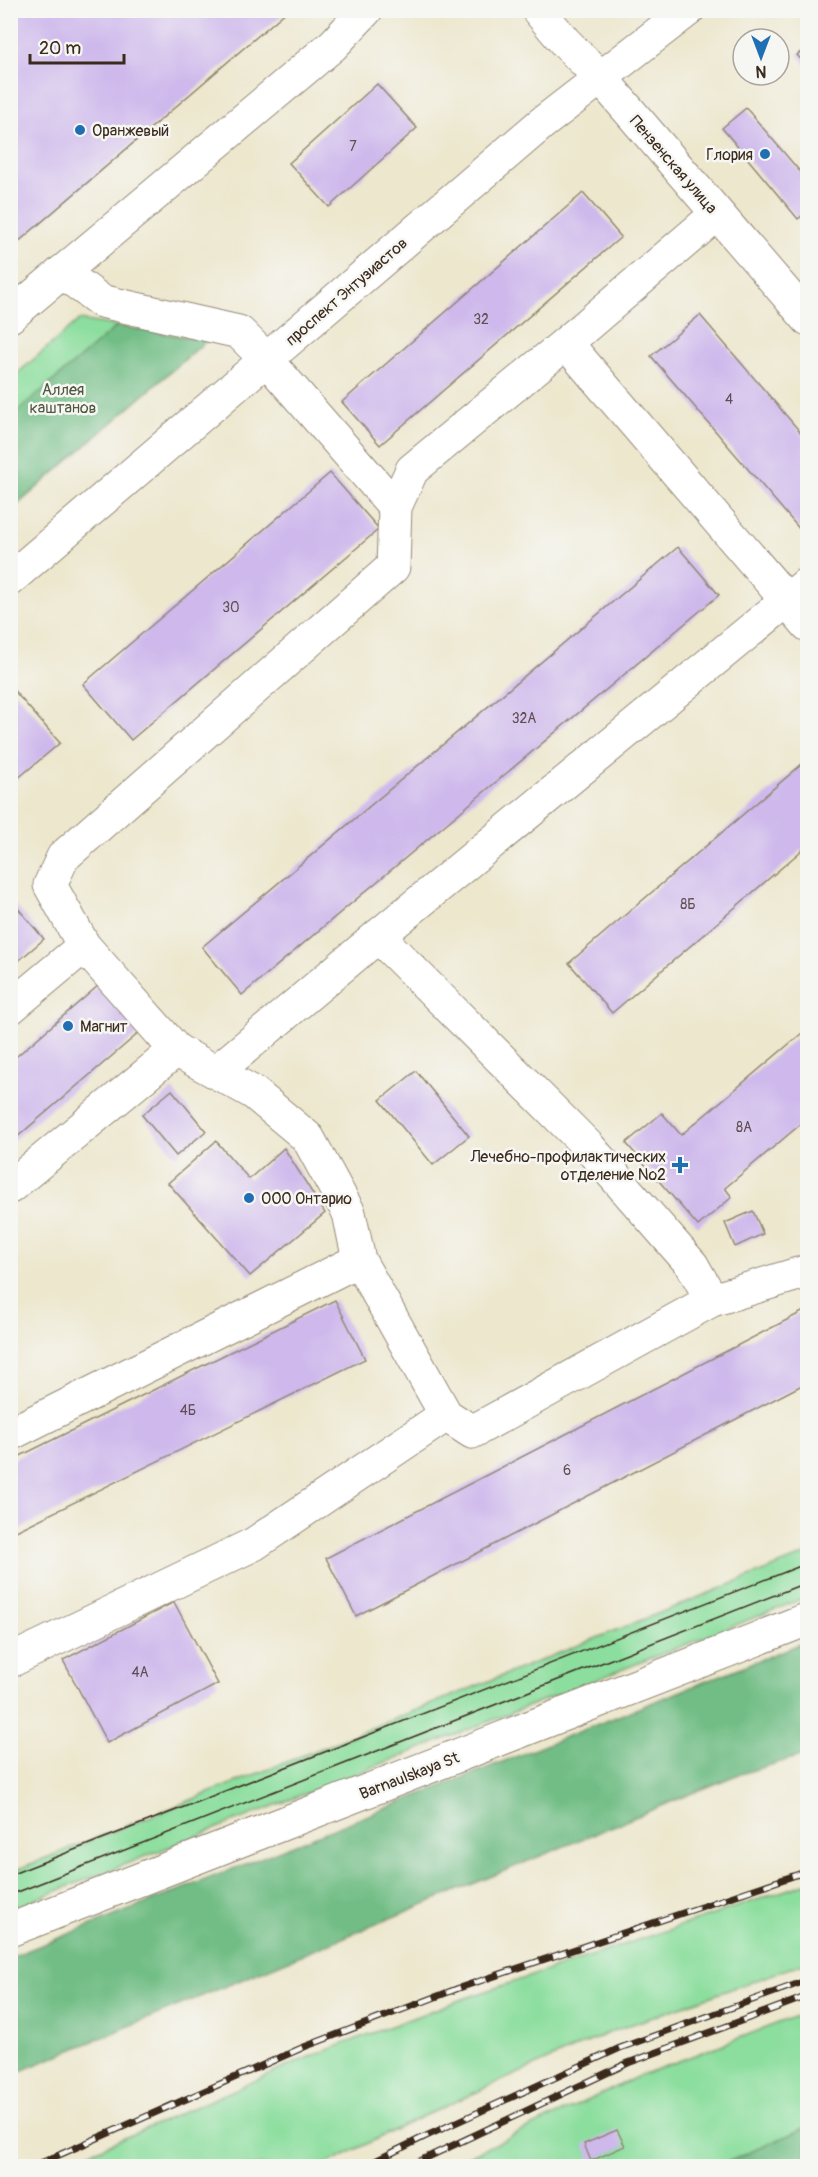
<svg xmlns="http://www.w3.org/2000/svg" width="818" height="2177" viewBox="0 0 818 2177" font-family="Pangolin,sans-serif">
<rect width="100%" height="100%" fill="#f6f6f2"/>
<filter id="ink" filterUnits="userSpaceOnUse"><feTurbulence type="fractalNoise" baseFrequency=".0167" numOctaves="2"/><feDisplacementMap in="SourceGraphic" scale="12" xChannelSelector="R" yChannelSelector="G"/><feConvolveMatrix kernelMatrix="1 2 1 2 8 2 1 2 1" color-interpolation-filters="sRGB"/></filter>
<filter id="wash" filterUnits="userSpaceOnUse"><feTurbulence type="fractalNoise" baseFrequency=".008" numOctaves="4" result="noise"/><feDisplacementMap in="SourceGraphic" scale="24" xChannelSelector="R" yChannelSelector="G"/><feGaussianBlur stdDeviation="1.35" result="paint"/><feColorMatrix in="noise" values="0 0 0 0 0 0 0 0 0 0 0 0 0 0 0 0 0 1.4 0 .05"/><feComposite in="paint" operator="in"/></filter>
<g filter="url(#wash)">
<rect width="100%" height="100%" fill="#ede7ce"/>
<!-- green -->
<g fill="#8cde9e" stroke="#64845e" stroke-width="1.5">
<path d="M79 320 207 340 11 510V379Z"/>
<path d="M807 1554V1597L11 1909V1872Z"/>
<path d="M807 1883V1962L613 2031 421 2117 322 2166H60L309 2057 460 2000Z"/>
<path d="M807 2012V2127L719 2166H448L637 2077Z"/>
</g>
<!-- forest -->
<g fill="#71bd85" stroke="#567452" stroke-width="1.5">
<path d="M117 326 207 340 11 510V417Z"/>
<path d="M807 1641V1754L734 1776 11 2075V1957Z"/>
<path d="M807 2127V2166H719Z"/>
</g>
<g id="blocks">
<!-- building -->
<g fill="#ceb8ec">
<path d="M10 10H288L10 249Z"/>
<path d="M808 46V67L797 55Z"/>
<path d="M377 84 417 128 329 207 289 163Z"/>
<path d="M746 108 808 181V211L798 219 722 128Z"/>
<path d="M583 193 621 237 380 445 342 402Z"/>
<path d="M700 315 808 441V539L651 356Z"/>
<path d="M330 473 379 529 131 740 83 684Z"/>
<path d="M678 547 719 595 242 995 202 947Z"/>
<path d="M10 686 60 743 10 785Z"/>
<path d="M808 759V845L612 1013 569 963Z"/>
<path d="M10 899 44 939 10 968Z"/>
<path d="M99 985 140 1032 10 1143V1062Z"/>
<path d="M808 1028V1118L725 1188 732 1197 698 1226 626 1143 662 1113 681 1135Z"/>
<path d="M416 1071 469 1136 433 1165 380 1100Z"/>
<path d="M172 1090 206 1131 176 1156 142 1115Z"/>
<path d="M216 1141 249 1179 284 1148 325 1213 250 1276 168 1183Z"/>
<path d="M753 1211 763 1234 735 1247 725 1223Z"/>
<path d="M335 1300 365 1359 10 1534V1461Z"/>
<path d="M808 1309V1382L356 1616 326 1558Z"/>
<path d="M174 1602 218 1684 107 1743 63 1660Z"/>
<path d="M617 2130 625 2146 591 2161 584 2144Z"/>
</g>
</g>
</g>
<g filter="url(#ink)">
<use href="#blocks" fill-opacity="0" stroke="#948876" stroke-width="1.5"/>
<g fill="none" stroke-linecap="round" stroke-linejoin="round">
<defs>
<g id="minor">
<path d="M538 10 565 42 600 77 808 319"/>
<path d="M62 272 101 301 239 332 267 360 395 507"/>
<path d="M10 316 333 45 366 10"/>
<path d="M566 343 808 625"/>
<path d="M378 936 588 1146 692 1265 712 1300"/>
<path d="M10 1008 84 946"/>
<path d="M176 1050 254 1093 308 1138 349 1213 359 1260 446 1415 472 1432 712 1300 808 1271"/>
<path d="M216 1072 378 936 808 583"/>
<path d="M10 1187 176 1050 84 946 50 885 63 857 393 567 395 507 412 470 566 343 717 214"/>
<path d="M10 1434 359 1260"/>
<path d="M10 1661 254 1544 446 1415"/>
<path d="M10 1930 808 1619"/>
</g>
<path id="major" d="M10 579 541 124 688 10"/>
</defs>
<!-- minor casing -->
<use href="#minor" stroke="#948876" stroke-width="35"/>
<!-- major casing -->
<use href="#major" stroke="#948876" stroke-width="35"/>
<!-- minor -->
<use href="#minor" stroke="#fff" stroke-width="33"/>
<!-- major -->
<use href="#major" stroke="#fff" stroke-width="33"/>
<!-- tram -->
<g stroke="#3b2a1e" stroke-width="1.5">
<path d="M10 1875 808 1563"/>
<path d="M10 1895 808 1582"/>
</g>
<defs>
<g id="rail">
<path d="M34 2166 304 2047 459 1988 808 1871"/>
<path d="M365 2166 424 2137 620 2048 808 1980"/>
<path d="M409 2166 628 2063 808 1996"/>
</g>
</defs>
<!-- rail casing -->
<use href="#rail" stroke="#3b2a1e" stroke-width="7"/>
<!-- rail -->
<use href="#rail" stroke="#f6f6f2" stroke-width="4.5" stroke-dasharray="14" stroke-linecap="butt"/>
</g>
</g>
<!-- markers -->
<g fill="#1f6fb2" stroke="#f6f6f2" stroke-width="2">
<circle cx="80" cy="130" r="6"/>
<circle cx="765" cy="154" r="6"/>
<circle cx="68" cy="1026" r="6"/>
<path d="M677 1156h6v6h6v6h-6v6h-6v-6h-6v-6h6z"/>
<circle cx="249" cy="1198" r="6"/>
</g>
<g text-anchor="middle" stroke-width="5" stroke-linejoin="round" paint-order="stroke">
<!-- number labels -->
<g font-size="14" fill="#604e52">
<text x="353" y="151">7</text>
<text x="481" y="324">32</text>
<text x="729" y="404">4</text>
<text x="231" y="612">30</text>
<text x="524" y="723">32А</text>
<text x="688" y="909">8Б</text>
<text x="744" y="1132">8А</text>
<text x="188" y="1415">4Б</text>
<text x="567" y="1475">6</text>
<text x="140" y="1677">4А</text>
</g>
<!-- poi labels -->
<g font-size="16" fill="#3b2a1e" stroke="#f6f6f2" text-anchor="start">
<text x="92" y="136">Оранжевый</text>
<text x="753" y="160" text-anchor="end">Глория</text>
<text x="80" y="1032">Магнит</text>
<text x="666" y="1162" text-anchor="end">Лечебно-профилактических<tspan x="666" dy="18">отделение №2</tspan></text>
<text x="261" y="1204">ООО Онтарио</text>
</g>
<!-- street labels -->
<g font-size="16" fill="#3b2a1e" stroke="#f6f6f2">
<text transform="translate(674 164) rotate(49)" y="6">Пензенская улица</text>
<text transform="translate(346 291) rotate(-41)" y="6">проспект Энтузиастов</text>
<text transform="translate(409 1775) rotate(-21)" y="6">Barnaulskaya St</text>
</g>
<!-- park labels -->
<g font-size="16" fill="#4f573e" stroke="#f6f6f2">
<text x="63" y="395">Аллея<tspan x="63" dy="18">каштанов</tspan></text>
</g>
</g>
<!-- margin -->
<rect width="818" height="2177" fill="none" stroke="#f6f6f2" stroke-width="36"/>
<!-- north arrow -->
<g transform="translate(761 57) rotate(180)"><circle r="28" fill="#f6f6f2" stroke="#aba49d" stroke-width="1.5"/>
<path d="M0-4.5L10 22L0 15L-10 22Z" fill="#1f6fb2"/>
<text y="-9" font-size="16" font-weight="bold" text-anchor="middle" fill="#3b2a1e">N</text>
</g>
<!-- scale -->
<path d="M30 54v9h94v-9" fill="none" stroke="#3b2a1e" stroke-width="3"/>
<text x="39" y="54" font-size="18" fill="#3b2a1e" stroke="#f6f6f2" stroke-width="4.5" paint-order="stroke">20 m</text>
</svg>
